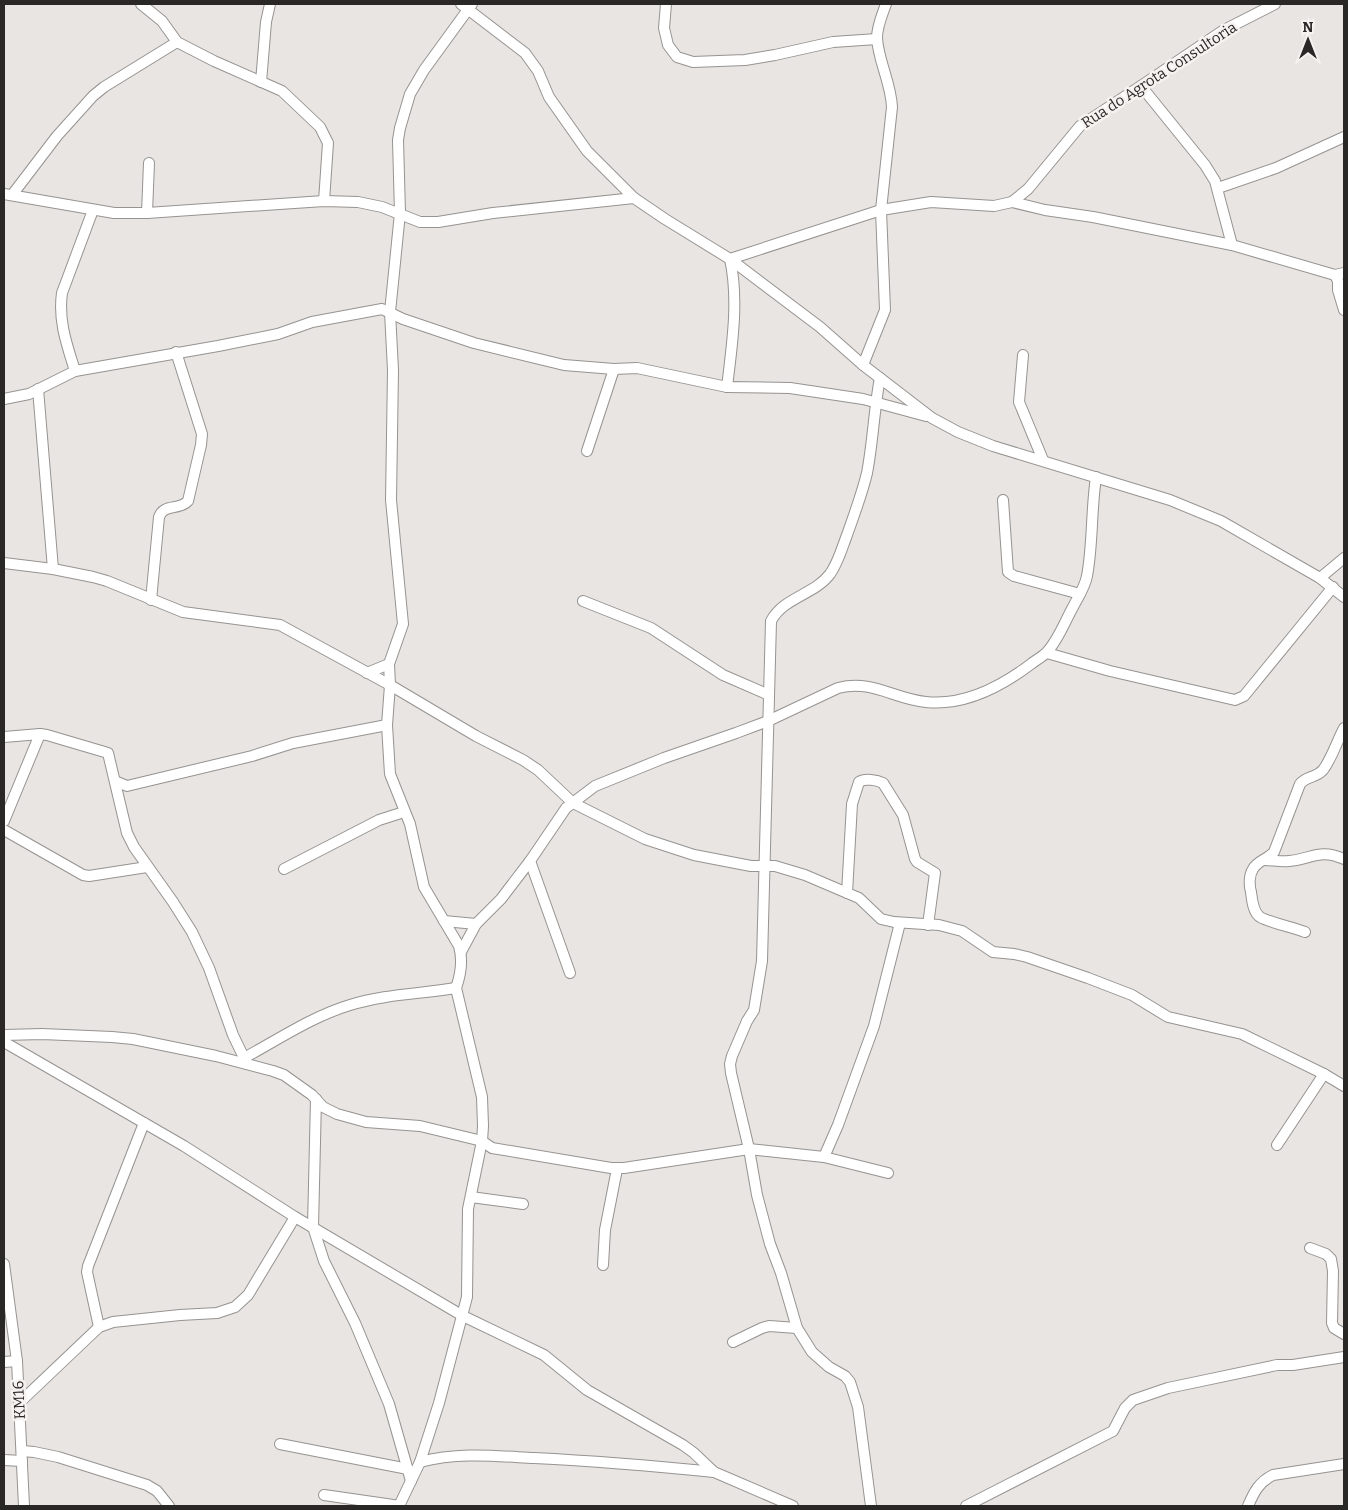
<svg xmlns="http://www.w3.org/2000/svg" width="1348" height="1510" viewBox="0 0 1348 1510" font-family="Bitter,serif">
<rect width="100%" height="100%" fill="#e9e5e2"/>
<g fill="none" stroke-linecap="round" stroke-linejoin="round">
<defs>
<g id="minor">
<path d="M141 4 162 21 177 42 214 61 282 91 320 127 328 143 324 201"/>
<path d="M461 4 525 53 538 71 549 97 587 151 634 198"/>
<path d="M666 4 664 28 668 45 677 57 693 62 745 60 775 55 833 42 877 39"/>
<path d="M261 82 266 22 270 4"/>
<path d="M1141 86 1205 165 1215 181 1232 245"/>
<path d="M1218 188 1276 168 1344 137"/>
<path d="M4 194 114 213H147L324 201 358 202 382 207 420 222H438L493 213 634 198 665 219 730 259 820 327 863 365 932 418 958 432 993 446 1170 500 1221 521 1320 578 1344 597"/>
<path d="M12 195 57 136 93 96 104 87 177 42"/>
<path d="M1012 202 1028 189 1080 126 1141 86 1224 30 1275 4"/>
<path d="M147 213 149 163"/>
<path d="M730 259 881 210 931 202 994 206 1012 202 1045 210 1093 217 1232 245 1335 275 1344 273"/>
<path d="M1335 275 1338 281V290L1344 310"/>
<path d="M1023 355 1019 402 1043 460"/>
<path d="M863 365 885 310 881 210 892 107C891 83 878 60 877 38 877 26 882 15 886 4"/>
<path d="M75 371C67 345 58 321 62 293L93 210"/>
<path d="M727 387C732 345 739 300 730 259"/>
<path d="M38 389 53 569"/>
<path d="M4 399 29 394 75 371 218 346 278 334 312 322 382 309 403 319 474 343 564 365 614 369 637 368 727 387 790 388 863 399 926 416"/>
<path d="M587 451 614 369"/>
<path d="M1003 500 1008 572 1014 576 1080 594"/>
<path d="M4 563 53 569 93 577 107 581 183 612 280 625 390 685 476 736 523 760 538 770 573 803 645 839 694 855 751 866H775L805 875 859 898 881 919 894 922 939 925 962 931 993 952 1014 954 1027 957 1088 978 1132 995 1168 1017 1242 1034 1324 1074 1344 1086"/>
<path d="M1320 578 1344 558"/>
<path d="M151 600 159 517C164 503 179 511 188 501L201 445 202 434 176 352"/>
<path d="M583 601 651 628 723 675 769 695"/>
<path d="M1047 653 1110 671 1235 700 1244 696 1333 587"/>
<path d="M367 673 389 664"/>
<path d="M4 737 40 734 47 735 108 753 127 833 134 847 173 902 192 932 209 968 233 1035 247 1064"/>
<path d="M115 781 127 786 252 756 293 743 387 725"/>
<path d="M4 821 40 734"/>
<path d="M4 830 83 875 89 876 147 867"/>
<path d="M1264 860C1272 860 1281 862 1289 861 1312 859 1319 848 1344 859"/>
<path d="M530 861 570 973"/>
<path d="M284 869 379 820 404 812"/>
<path d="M847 893 852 804 859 782C865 778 877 780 883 783L903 815 915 859 917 862 935 873 928 925"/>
<path d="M444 921 476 924"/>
<path d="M1305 932C1295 928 1268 922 1260 917 1253 912 1252 900 1251 892 1249 885 1249 875 1253 869 1257 861 1268 859 1274 852L1300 784C1306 776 1316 778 1323 770 1332 758 1337 741 1344 728"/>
<path d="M461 952 476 924 501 899 530 861 566 808 595 786 664 758 736 733 768 721 838 688C872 679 894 699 926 702 964 706 1002 686 1031 664 1036 660 1042 657 1046 653 1058 641 1065 621 1073 607 1078 597 1085 587 1087 576 1093 544 1091 510 1096 477"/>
<path d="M4 1035 42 1034 112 1037 133 1039 216 1056 273 1071 284 1075 312 1095 323 1107 337 1114 366 1122 420 1126 482 1141 492 1148 611 1168H624L749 1149 824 1157 888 1173"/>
<path d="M4 1042 184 1146 295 1217 463 1316 544 1355 587 1390 683 1445 694 1453 714 1472 793 1506"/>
<path d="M244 1058C279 1039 313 1016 350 1005 385 994 421 994 456 988"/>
<path d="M316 1099 313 1227 324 1261 355 1323 389 1404 411 1481"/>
<path d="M1277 1145 1324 1074"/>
<path d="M824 1157 838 1125 874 1026 900 923"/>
<path d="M471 1197 523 1204"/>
<path d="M1310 1248 1326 1254 1331 1259 1333 1271 1332 1323 1334 1328 1344 1334"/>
<path d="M4 1264 17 1361 24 1506"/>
<path d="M603 1265 605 1230 617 1169"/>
<path d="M99 1327 87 1272 88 1266 144 1123"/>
<path d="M733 1342 762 1328 769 1326 797 1328"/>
<path d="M4 1362 17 1361"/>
<path d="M19 1403 99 1327 113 1322 180 1315 217 1313 235 1307 248 1295 295 1217"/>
<path d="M280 1444 408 1469"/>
<path d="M22 1451 34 1452 58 1457 147 1485 157 1491 169 1506"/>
<path d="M4 1460 22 1461"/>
<path d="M420 1462C458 1452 495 1456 534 1458 594 1461 654 1466 714 1472"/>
<path d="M324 1495 400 1506"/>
<path d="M399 1506 420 1462 439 1403 467 1297 468 1209 482 1141 483 1126 482 1097 456 988C461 974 463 960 459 946L424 887 410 824 390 774 387 725 390 685 389 664 403 624 391 500 393 370 390 312 400 213 398 140 400 128 410 94 424 70 472 4"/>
<path d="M871 1506 858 1407 850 1382 845 1376 829 1367 812 1352 797 1328 781 1273 770 1244 757 1195 749 1149 731 1073 730 1064 732 1056 747 1021 754 1010 762 961 771 621C784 597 814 595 830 574 838 563 842 548 847 535 854 515 862 494 867 473 873 442 874 409 880 378"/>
<path d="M966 1506 1113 1431 1125 1408 1133 1400 1168 1388 1277 1365H1293L1344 1357"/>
<path d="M1248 1506C1254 1492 1259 1482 1273 1475L1344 1464"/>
</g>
</defs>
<!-- minor casing -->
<use href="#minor" stroke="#969390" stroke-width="12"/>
<!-- minor -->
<use href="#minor" stroke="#fff" stroke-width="10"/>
</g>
<g text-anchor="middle" stroke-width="5" stroke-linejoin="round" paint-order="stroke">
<!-- street labels -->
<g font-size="15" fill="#2a2827" stroke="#f6f2ef">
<text transform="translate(1159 75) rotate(-33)" y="5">Rua do Agrota Consultoria</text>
<text transform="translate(19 1400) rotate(-93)" y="5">KM16</text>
</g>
</g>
<!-- border -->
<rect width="1348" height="1510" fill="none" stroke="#2a2827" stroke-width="10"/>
<!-- north arrow -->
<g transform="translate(1308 40)" stroke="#f6f2ef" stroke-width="4" paint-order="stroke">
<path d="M0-4L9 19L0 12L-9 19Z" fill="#2a2827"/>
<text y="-8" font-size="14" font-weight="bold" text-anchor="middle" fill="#2a2827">N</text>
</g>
</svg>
